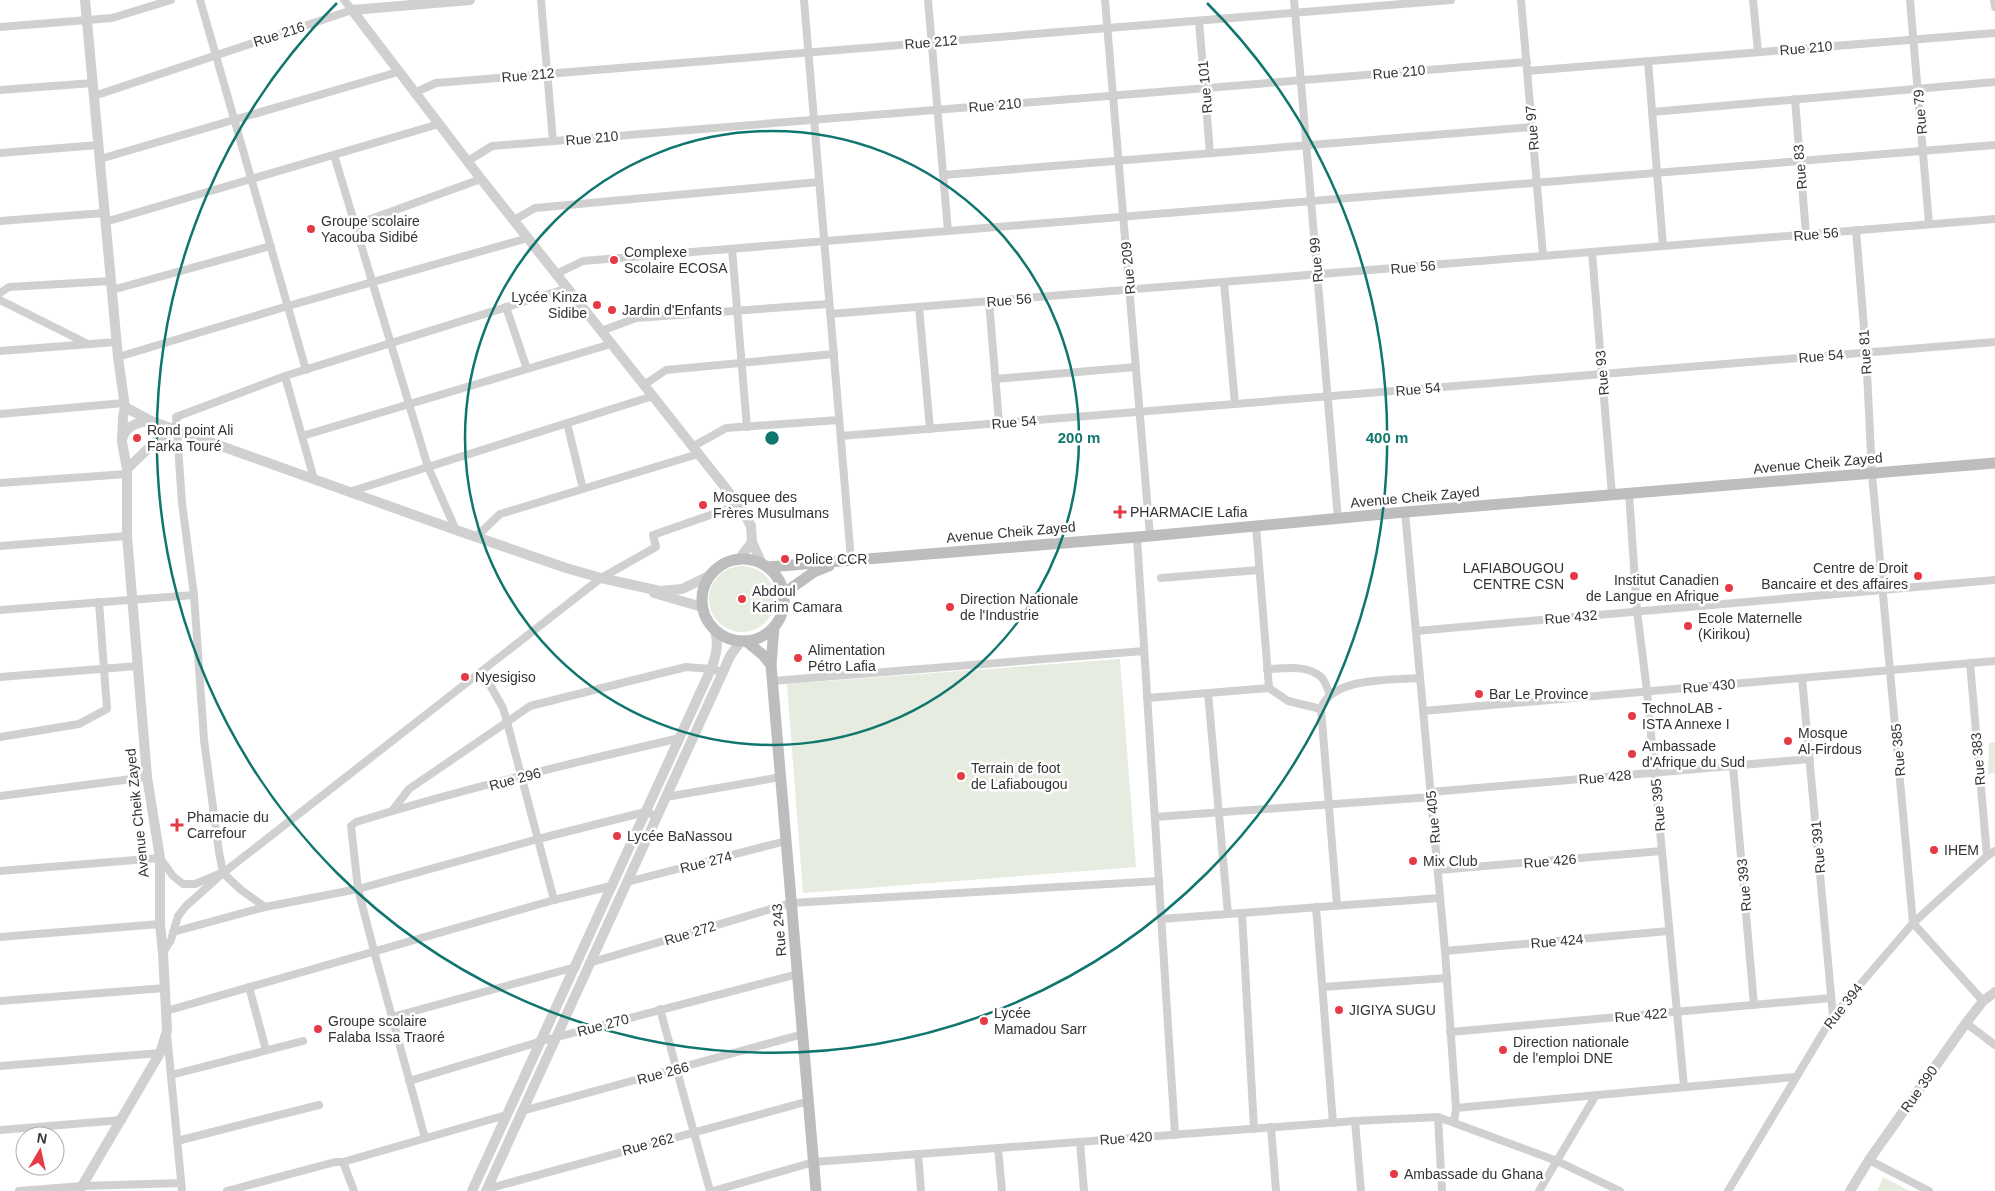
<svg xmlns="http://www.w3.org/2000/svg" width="1995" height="1191" viewBox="0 0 1995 1191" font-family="Helvetica,sans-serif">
<rect width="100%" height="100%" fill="#fff"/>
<!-- green -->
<g fill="#e6ecdf">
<circle cx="742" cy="599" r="33"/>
<path d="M1120 659 1136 867 803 893 787 684Z"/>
<path d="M1995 742V773L1988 774 1989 743Z"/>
<path d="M1883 1177 1910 1191H1877Z"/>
</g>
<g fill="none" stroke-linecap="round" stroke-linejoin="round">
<!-- minor -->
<g stroke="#d0d0d0" stroke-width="8">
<path d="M200 0 306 370"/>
<path d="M541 0 553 141"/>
<path d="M804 0 851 560"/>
<path d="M928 0 948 231"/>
<path d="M1105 0 1150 536"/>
<path d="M1294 0 1338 519"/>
<path d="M1521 0 1543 256"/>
<path d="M1753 0 1758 52"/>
<path d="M1910 0 1929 224"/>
<path d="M1994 0 1995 7"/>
<path d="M1199 21 1210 153"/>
<path d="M0 27 112 18 171 0"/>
<path d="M1648 61 1663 246"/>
<path d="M1527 71 1995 33"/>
<path d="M0 90 93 83"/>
<path d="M414 93 436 83 1451 0"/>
<path d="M94 96 352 10 344 0"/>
<path d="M1795 99 1806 234"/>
<path d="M1652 112 1995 82"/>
<path d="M0 153 98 145"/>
<path d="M334 155 428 467 456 530"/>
<path d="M100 159 398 72"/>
<path d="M468 161 492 146 1527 62"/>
<path d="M943 175 1532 127"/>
<path d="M514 220 535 208 819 182"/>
<path d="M0 221 104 213"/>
<path d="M105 222 439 124"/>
<path d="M354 225 481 179"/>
<path d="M1856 230 1866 352 1872 474 1913 923 1983 1001"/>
<path d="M732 249 747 427"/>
<path d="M1592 252 1612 495"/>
<path d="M556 274 583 261 1995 145"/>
<path d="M1224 282 1235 404"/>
<path d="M112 290 271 246"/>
<path d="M0 293 9 287 111 281"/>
<path d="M0 300 86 343"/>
<path d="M989 301 999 423"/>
<path d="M506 307 527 369"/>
<path d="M919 307 930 429"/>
<path d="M830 314 1995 219"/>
<path d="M601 331 636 318 829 304"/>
<path d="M0 351 116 342"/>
<path d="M118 357 288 306 528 238"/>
<path d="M285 376 314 479"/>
<path d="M995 379 1136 367"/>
<path d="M644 385 666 370 834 354"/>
<path d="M0 414 124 403"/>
<path d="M567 423 583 489"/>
<path d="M302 436 611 344"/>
<path d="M841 436 1995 342"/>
<path d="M692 447 726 428 839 420"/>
<path d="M0 483 127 474"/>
<path d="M349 492 653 396"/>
<path d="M1629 493 1637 611 1647 691 1684 1087"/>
<path d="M1405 512 1445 951 1456 1108 1454 1122"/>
<path d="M1256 526 1269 688"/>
<path d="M476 537 500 514 698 454"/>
<path d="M1137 537 1175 1135"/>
<path d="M0 546 127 536"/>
<path d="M1161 578 1259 570"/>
<path d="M0 610 194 595"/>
<path d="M1416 631 1995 580"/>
<path d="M1970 663 1987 856"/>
<path d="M1267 669C1284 669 1307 664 1321 677 1325 680 1327 689 1330 694"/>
<path d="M0 677 138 666"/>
<path d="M1802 678 1833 1016"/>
<path d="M772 681 1144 651"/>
<path d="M1208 693 1228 914"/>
<path d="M1147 698 1269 688 1288 701 1321 709"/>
<path d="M1423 711 1995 661"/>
<path d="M0 737 79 724 107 709 99 602"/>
<path d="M1733 766 1754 1005"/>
<path d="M1431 792 1810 759"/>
<path d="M0 796 147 777"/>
<path d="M666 797 781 777"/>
<path d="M392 811 409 789 507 722 503 708 482 671"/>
<path d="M1155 817 1431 797"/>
<path d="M1438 870 1662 851"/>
<path d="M0 871 160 858 173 876 183 884H195L219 874"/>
<path d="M627 882 786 841"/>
<path d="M554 900 507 722 530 706 686 667 711 669 723 672"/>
<path d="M1337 905 1321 709C1331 677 1391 680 1420 678"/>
<path d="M265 907 241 890 223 873 219 852 204 740 194 595 182 503 176 417 285 376 568 288"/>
<path d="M1316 907 1333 1123"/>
<path d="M1242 913 1254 1129"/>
<path d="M1161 919 1440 898"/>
<path d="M173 932 265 907 358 889 538 839 645 812 657 816"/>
<path d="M0 937 160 924"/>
<path d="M1445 951 1669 931"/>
<path d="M163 953 171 940 178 916 186 906 223 873 601 578 656 547 653 535 739 505"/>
<path d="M589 963 791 903 1159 881"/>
<path d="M249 987 266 1050"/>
<path d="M1323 987 1447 978"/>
<path d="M0 1001 165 988"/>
<path d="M660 1009 710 1191"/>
<path d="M166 1011 554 900 611 886"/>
<path d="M392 1017 576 967"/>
<path d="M1966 1023 1995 1045"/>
<path d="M1450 1032 1831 998"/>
<path d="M167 1034 182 1191"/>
<path d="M0 1066 160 1053"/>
<path d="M171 1075 303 1041"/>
<path d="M409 1081 542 1041 798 974"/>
<path d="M1456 1108 1795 1077"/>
<path d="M522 1111 803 1034"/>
<path d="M1438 1117 1442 1191"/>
<path d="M1355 1121 1361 1191"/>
<path d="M1271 1127 1276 1191"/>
<path d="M0 1130 122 1120"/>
<path d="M425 1138 374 951 358 889 351 826 356 822C463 789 572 763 680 738"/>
<path d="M177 1141 319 1105"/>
<path d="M1080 1142 1084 1191"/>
<path d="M998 1148 1002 1191"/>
<path d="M918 1154 921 1191"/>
<path d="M1869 1160 1929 1191"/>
<path d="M343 1162 354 1191"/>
<path d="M487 1189 809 1101"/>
<path d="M19 1191 82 1186 181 1183"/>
<path d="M227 1191 335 1162H343L506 1115"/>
<path d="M713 1191 814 1162 1355 1121 1438 1117 1557 1161 1620 1191"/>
<path d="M1539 1191 1596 1095"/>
<path d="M1728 1191 1833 1016 1913 923 1987 856 1995 851"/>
</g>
<!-- tertiary -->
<g stroke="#d0d0d0" stroke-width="10">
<path d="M352 10 481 179 739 505 751 526 752 542 761 562"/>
<path d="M352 10 470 0"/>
<path d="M125 407 151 421"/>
<path d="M122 439C126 426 139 421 151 421L456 530 566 568 601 578 660 591 682 589 709 576"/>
<path d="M127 469 156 441 174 430"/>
<path d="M740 558 752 542"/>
<path d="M654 593 702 607"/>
<path d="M79 1191 160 1053 167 1031 163 953 160 924V858L147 777 127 536V469L122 442 123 417 125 407 118 357 85 0"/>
<path d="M472 1191 711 669C716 656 719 645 715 631"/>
<path d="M486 1191 723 672 730 656 741 641"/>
<path d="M1850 1191 1869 1160 1966 1023 1983 1001 1995 992"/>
</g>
<!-- secondary -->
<g stroke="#bdbdbd" stroke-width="11">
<circle cx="743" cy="600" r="41"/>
<path d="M768 567 1150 536 1405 512 1995 463"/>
<path d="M784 593 814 572 829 566"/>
<path d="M774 627 771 665 816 1191"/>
<path d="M746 641 763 655 771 665"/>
</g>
</g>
<!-- distance rings -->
<g fill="none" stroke="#0f766e" stroke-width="2.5">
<circle cx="772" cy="438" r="307"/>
<path d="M1207 3A615 615 0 1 1 337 3"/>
</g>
<!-- markers -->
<g fill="#e63946" stroke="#fff" stroke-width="2">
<circle cx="311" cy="229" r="5"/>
<circle cx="614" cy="260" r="5"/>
<circle cx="597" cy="305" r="5"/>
<circle cx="612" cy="310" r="5"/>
<circle cx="137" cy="438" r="5"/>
<circle cx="703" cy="505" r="5"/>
<path d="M1117.5 504.5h5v5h5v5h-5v5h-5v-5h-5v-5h5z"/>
<circle cx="785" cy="559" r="5"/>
<circle cx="1574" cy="576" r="5"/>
<circle cx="1918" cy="576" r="5"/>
<circle cx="1729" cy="588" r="5"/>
<circle cx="742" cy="599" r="5"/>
<circle cx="950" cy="607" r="5"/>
<circle cx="1688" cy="626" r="5"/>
<circle cx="798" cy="658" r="5"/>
<circle cx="465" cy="677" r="5"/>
<circle cx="1479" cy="694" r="5"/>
<circle cx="1632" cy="716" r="5"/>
<circle cx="1788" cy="741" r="5"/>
<circle cx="1632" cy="754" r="5"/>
<circle cx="961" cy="776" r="5"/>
<path d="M174.5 817.5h5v5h5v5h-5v5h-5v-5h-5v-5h5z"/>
<circle cx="617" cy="836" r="5"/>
<circle cx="1934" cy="850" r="5"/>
<circle cx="1413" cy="861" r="5"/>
<circle cx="1339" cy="1010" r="5"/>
<circle cx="984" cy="1021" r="5"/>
<circle cx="318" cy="1029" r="5"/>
<circle cx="1503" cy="1050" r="5"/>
<circle cx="1394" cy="1174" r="5"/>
</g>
<g text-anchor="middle" stroke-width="5" stroke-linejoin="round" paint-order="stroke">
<!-- street labels -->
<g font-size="14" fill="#333" stroke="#fff">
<text transform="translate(279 34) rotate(-18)" y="5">Rue 216</text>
<text transform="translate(931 42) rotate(-5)" y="5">Rue 212</text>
<text transform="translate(1806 48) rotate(-5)" y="5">Rue 210</text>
<text transform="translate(1399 72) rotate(-5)" y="5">Rue 210</text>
<text transform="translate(528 75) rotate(-5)" y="5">Rue 212</text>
<text transform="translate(1205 87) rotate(-95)" y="5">Rue 101</text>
<text transform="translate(995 105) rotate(-5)" y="5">Rue 210</text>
<text transform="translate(1920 112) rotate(-95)" y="5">Rue 79</text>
<text transform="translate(1532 128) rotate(-95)" y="5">Rue 97</text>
<text transform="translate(592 138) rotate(-5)" y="5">Rue 210</text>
<text transform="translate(1800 167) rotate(-95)" y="5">Rue 83</text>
<text transform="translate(1816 234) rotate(-5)" y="5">Rue 56</text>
<text transform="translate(1316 260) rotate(-95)" y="5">Rue 99</text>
<text transform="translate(1413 267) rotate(-5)" y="5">Rue 56</text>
<text transform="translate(1128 268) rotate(-95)" y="5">Rue 209</text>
<text transform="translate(1009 300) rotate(-5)" y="5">Rue 56</text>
<text transform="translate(1865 352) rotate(-94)" y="5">Rue 81</text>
<text transform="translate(1821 356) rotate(-5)" y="5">Rue 54</text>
<text transform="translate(1602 373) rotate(-95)" y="5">Rue 93</text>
<text transform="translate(1418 389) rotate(-5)" y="5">Rue 54</text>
<text transform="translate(1014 422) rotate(-5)" y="5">Rue 54</text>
<text transform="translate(1818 463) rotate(-5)" y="5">Avenue Cheik Zayed</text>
<text transform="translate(1415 497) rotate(-5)" y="5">Avenue Cheik Zayed</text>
<text transform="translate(1011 532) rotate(-5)" y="5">Avenue Cheik Zayed</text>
<text transform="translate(1571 617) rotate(-5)" y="5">Rue 432</text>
<text transform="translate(1709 686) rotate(-5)" y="5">Rue 430</text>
<text transform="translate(1898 750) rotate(-95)" y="5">Rue 385</text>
<text transform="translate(1978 759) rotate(-95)" y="5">Rue 383</text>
<text transform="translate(1605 777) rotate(-5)" y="5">Rue 428</text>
<text transform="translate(515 779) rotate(-15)" y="5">Rue 296</text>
<text transform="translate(1658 805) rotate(-95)" y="5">Rue 395</text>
<text transform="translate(137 813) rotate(-96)" y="5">Avenue Cheik Zayed</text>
<text transform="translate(1433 817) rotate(-95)" y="5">Rue 405</text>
<text transform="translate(1818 847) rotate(-95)" y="5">Rue 391</text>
<text transform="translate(1550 861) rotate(-5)" y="5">Rue 426</text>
<text transform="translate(706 862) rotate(-14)" y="5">Rue 274</text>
<text transform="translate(1744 885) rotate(-95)" y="5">Rue 393</text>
<text transform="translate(779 930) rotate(-95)" y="5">Rue 243</text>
<text transform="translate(690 933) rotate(-17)" y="5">Rue 272</text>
<text transform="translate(1557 941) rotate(-5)" y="5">Rue 424</text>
<text transform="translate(1843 1006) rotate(-52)" y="5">Rue 394</text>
<text transform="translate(1641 1015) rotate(-5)" y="5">Rue 422</text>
<text transform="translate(603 1025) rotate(-15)" y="5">Rue 270</text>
<text transform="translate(663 1073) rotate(-15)" y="5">Rue 266</text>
<text transform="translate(1919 1089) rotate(-55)" y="5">Rue 390</text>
<text transform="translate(1126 1138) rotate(-4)" y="5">Rue 420</text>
<text transform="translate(648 1144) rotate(-15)" y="5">Rue 262</text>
</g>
<!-- poi labels -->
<g font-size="14" fill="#333" stroke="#fff" text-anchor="start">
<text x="321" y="226">Groupe scolaire<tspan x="321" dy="16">Yacouba Sidibé</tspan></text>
<text x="624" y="257">Complexe<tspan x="624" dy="16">Scolaire ECOSA</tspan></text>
<text x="587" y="302" text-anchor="end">Lycée Kinza<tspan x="587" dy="16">Sidibe</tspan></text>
<text x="622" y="315">Jardin d'Enfants</text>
<text x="147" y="435">Rond point Ali<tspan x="147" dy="16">Farka Touré</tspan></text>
<text x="713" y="502">Mosquee des<tspan x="713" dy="16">Frères Musulmans</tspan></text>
<text x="1130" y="517">PHARMACIE Lafia</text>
<text x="795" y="564">Police CCR</text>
<text x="1564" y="573" text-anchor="end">LAFIABOUGOU<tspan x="1564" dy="16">CENTRE CSN</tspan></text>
<text x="1908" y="573" text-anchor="end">Centre de Droit<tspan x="1908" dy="16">Bancaire et des affaires</tspan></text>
<text x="1719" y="585" text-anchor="end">Institut Canadien<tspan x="1719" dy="16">de Langue en Afrique</tspan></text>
<text x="752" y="596">Abdoul<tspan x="752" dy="16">Karim Camara</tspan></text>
<text x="960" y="604">Direction Nationale<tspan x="960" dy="16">de l'Industrie</tspan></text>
<text x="1698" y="623">Ecole Maternelle<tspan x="1698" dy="16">(Kirikou)</tspan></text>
<text x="808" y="655">Alimentation<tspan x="808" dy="16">Pétro Lafia</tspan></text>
<text x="475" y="682">Nyesigiso</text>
<text x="1489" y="699">Bar Le Province</text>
<text x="1642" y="713">TechnoLAB -<tspan x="1642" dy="16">ISTA Annexe I</tspan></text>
<text x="1798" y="738">Mosque<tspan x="1798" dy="16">Al-Firdous</tspan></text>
<text x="1642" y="751">Ambassade<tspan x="1642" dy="16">d'Afrique du Sud</tspan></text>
<text x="971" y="773">Terrain de foot<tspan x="971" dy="16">de Lafiabougou</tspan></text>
<text x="187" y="822">Phamacie du<tspan x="187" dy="16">Carrefour</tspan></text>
<text x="627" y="841">Lycée BaNassou</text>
<text x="1944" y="855">IHEM</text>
<text x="1423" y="866">Mix Club</text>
<text x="1349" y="1015">JIGIYA SUGU</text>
<text x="994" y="1018">Lycée<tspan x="994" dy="16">Mamadou Sarr</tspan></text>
<text x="328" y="1026">Groupe scolaire<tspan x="328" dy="16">Falaba Issa Traoré</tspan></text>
<text x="1513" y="1047">Direction nationale<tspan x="1513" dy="16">de l'emploi DNE</tspan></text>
<text x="1404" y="1179">Ambassade du Ghana</text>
</g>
</g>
<circle cx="772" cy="438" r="8" fill="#0f766e" stroke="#fff" stroke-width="2.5"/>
<g font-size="15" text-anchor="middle" font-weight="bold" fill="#0f766e" stroke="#fff" stroke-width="5" stroke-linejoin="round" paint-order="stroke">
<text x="1079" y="443">200 m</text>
<text x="1387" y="443">400 m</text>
</g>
<!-- north arrow -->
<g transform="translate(40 1151) rotate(9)"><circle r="24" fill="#ffffff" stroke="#adadad"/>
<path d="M0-4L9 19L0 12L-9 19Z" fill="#e63946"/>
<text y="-8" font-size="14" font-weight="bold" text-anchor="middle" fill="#333333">N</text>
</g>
</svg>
